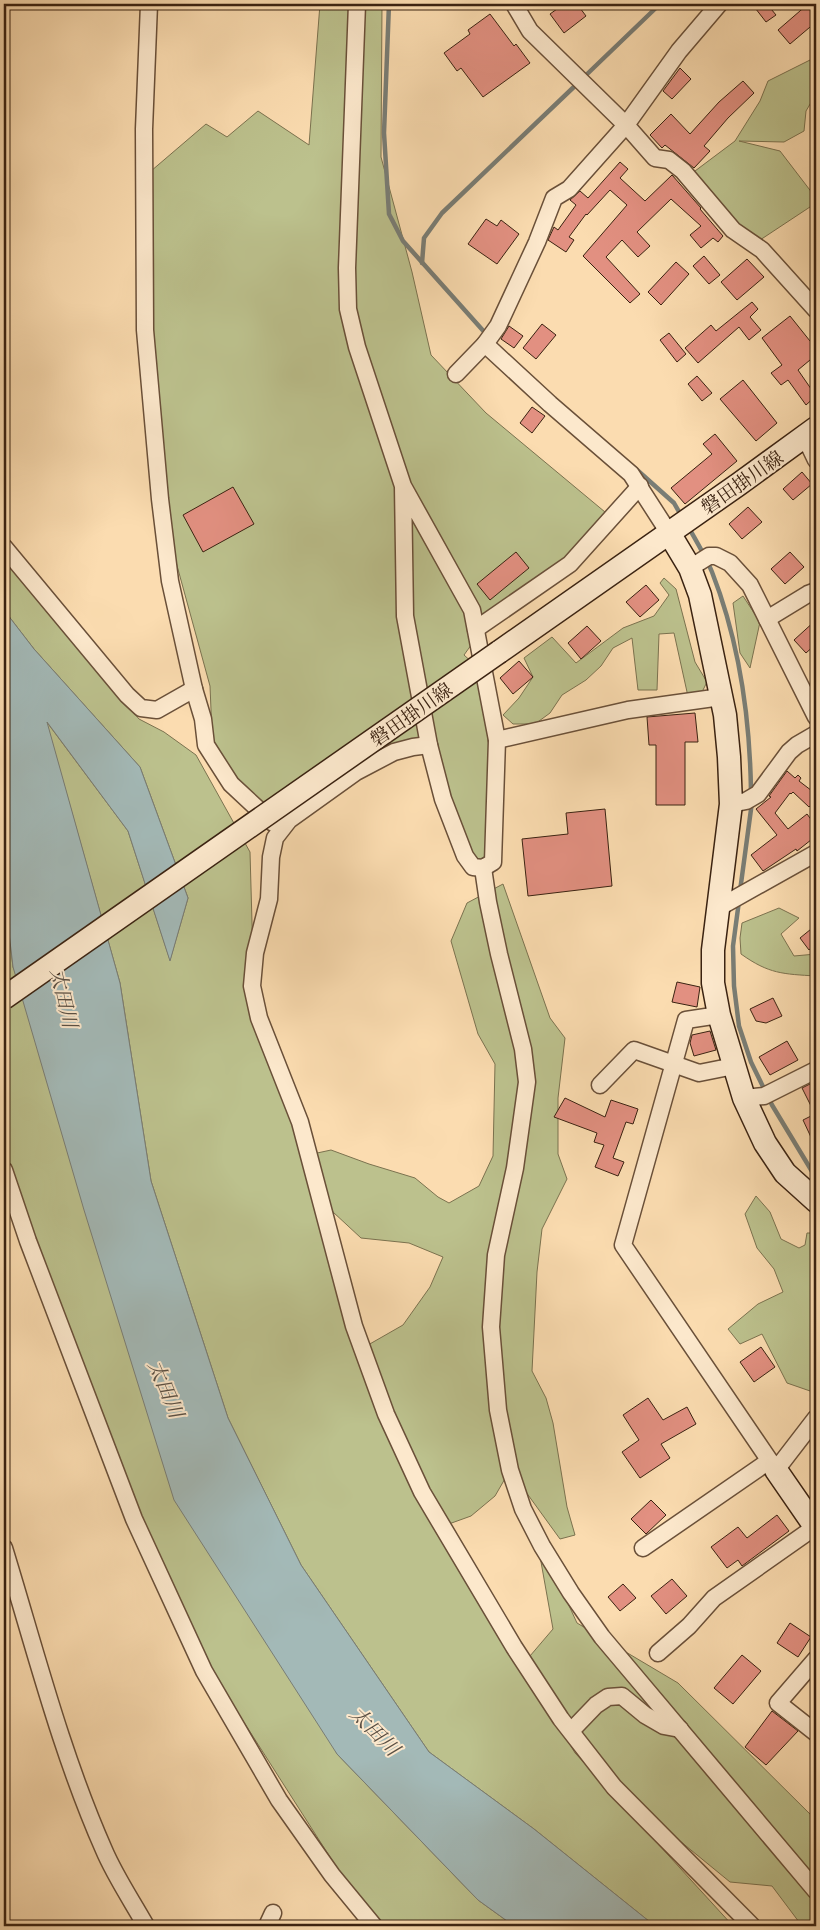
<svg xmlns="http://www.w3.org/2000/svg" width="820" height="1930" viewBox="0 0 820 1930" font-family="'IM FELL Double Pica','Noto Serif JP',serif">
<rect width="100%" height="100%" fill="#fbdcb0"/>
<filter id="stains"><feTurbulence type="fractalNoise" baseFrequency=".004" numOctaves="4"/><feColorMatrix values="0 0 0 0 .2 0 0 0 0 .09 0 0 0 0 .02 0 0 0 .5 -.17"/></filter>
<radialGradient id="worn" r=".72"><stop offset=".6" stop-color="#630" stop-opacity="0"/><stop offset="1" stop-color="#630" stop-opacity=".3"/></radialGradient>
<!-- green -->
<g fill="#bcc18d" stroke="#7b724f" fill-rule="evenodd">
<path d="M320 4H382L381 157 412 272 431 355 486 413 605 512 559 572 489 620 464 655 495 683V779L493 862 473 867 429 745 255 806 213 757 210 686 173 551 153 417 144 177 206 124 227 137 258 111 309 145Z"/>
<path d="M816 55V94L806 111 804 131 784 142 739 141 780 151 816 198V203L754 244 687 177 735 141 760 101 768 81 816 57Z"/>
<path d="M4 560 139 719 164 732 196 755 250 852 254 993 368 1345 403 1325 430 1287 443 1257 409 1243 361 1238 333 1212 313 1173 308 1155 331 1150 369 1164 415 1178 438 1197 449 1203 479 1186 493 1156 495 1064 478 1034 451 941 467 903 503 884 550 1018 565 1038 558 1098V1154L567 1179 542 1229 537 1272 532 1371 546 1398 553 1423 567 1507 575 1535 560 1539 510 1470 495 1496 471 1516 446 1525 524 1663 553 1629 536 1534 577 1623 678 1683 816 1820V1926H802L772 1886 730 1882 614 1787 595 1775 733 1926H655L534 1829 429 1752 301 1565 228 1418 151 1181 120 983 46 721 128 831 170 960 188 898 140 767 34 649 4 610ZM526 1668 591 1770 575 1753Z"/>
<path d="M664 578 676 589 695 662 707 682 701 694 689 701 674 633 659 634 657 690H638L632 638 613 648 601 666 586 680 562 695 550 713 535 724H513L503 715 519 698 533 677 524 658 552 637 576 663 623 628 654 616 669 595 660 583Z"/>
<path d="M743 596 760 622 750 668 740 653 733 603Z"/>
<path d="M4 890 13 967 337 1754 478 1900 514 1926H374L185 1630 4 1162Z"/>
<path d="M779 908 799 918 781 934 794 956 816 954V976C783 974 769 974 741 954L740 938 742 923Z"/>
<path d="M756 1196 770 1212 781 1239 799 1248 805 1245 807 1233H816V1389L813 1392 787 1383 762 1334 740 1344 728 1329 758 1304 783 1292 774 1269 757 1248 745 1214Z"/>
</g>
<!-- water -->
<path fill="#a3b9b7" stroke="#797d75" d="M4 610 34 649 140 767 188 898 170 961 128 831 47 722 120 983 151 1181 228 1418 301 1565 429 1752 534 1829 655 1926H514L478 1900 337 1754 174 1500 84 1210 13 967 4 890Z"/>
<g fill="none" stroke-linecap="round" stroke-linejoin="round">
<!-- stream -->
<g stroke="#797d75" stroke-width="4.5">
<path d="M389 4 384 133 389 214 403 241 487 335"/>
<path d="M583 78 660 4"/>
<path d="M422 263 424 238 442 213 578 83"/>
<path d="M636 469 674 503 682 517"/>
<path d="M689 528C697 542 706 557 712 572 739 641 750 718 751 792"/>
<path d="M740 891 752 802"/>
<path d="M739 901 733 946 734 986 739 1026 751 1062 772 1105 816 1178"/>
</g>
</g>
<!-- building -->
<g fill="#e29081" stroke="#3a2211">
<path d="M564 4H577L586 16 564 33 550 14Z"/>
<path d="M752 4H767L776 15 766 22Z"/>
<path d="M808 4H816V22L790 44 778 30Z"/>
<path d="M490 14 514 46 516 44 530 63 483 97 461 68 457 71 444 53 470 34 468 30Z"/>
<path d="M680 68 691 79 672 99 663 91Z"/>
<path d="M743 81 754 93 728 118 704 146 710 151 694 168 665 145 662 148 650 135 671 114 690 134 719 102Z"/>
<path d="M620 162 628 169 620 178 645 201 672 175 701 208 700 209 723 236 718 242 713 238 701 248 690 235 701 226 671 199 637 232 650 246 638 257 622 240 606 257 640 294 630 303 583 256 627 205 610 190 587 215 586 214 569 237 574 240 566 252 548 240 554 227 558 230 576 205 570 200 580 191 588 198Z"/>
<path d="M486 219 497 226 501 220 519 234 497 264 468 244Z"/>
<path d="M704 256 720 275 709 284 693 266Z"/>
<path d="M747 259 764 277 737 300 721 282Z"/>
<path d="M676 262 689 274 661 305 648 292Z"/>
<path d="M752 302 758 309 750 317 761 330 749 340 739 327 698 363 685 348 711 325 716 331Z"/>
<path d="M790 316 810 341 816 336V355L798 370 816 396 806 405 788 380 781 385 771 373 782 365 762 338Z"/>
<path d="M542 324 556 335 536 359 523 348Z"/>
<path d="M509 326 523 336 514 348 501 339Z"/>
<path d="M669 333 686 354 677 362 660 340Z"/>
<path d="M697 376 712 393 702 401 688 384Z"/>
<path d="M743 380 777 423 756 441 720 399Z"/>
<path d="M532 407 545 416 532 433 520 423Z"/>
<path d="M715 434 737 461 685 504 671 488 712 454 703 444Z"/>
<path d="M802 472 812 484 793 500 783 489Z"/>
<path d="M233 487 254 524 203 552 183 515Z"/>
<path d="M748 507 762 522 742 539 729 524Z"/>
<path d="M516 552 529 568 490 600 477 584Z"/>
<path d="M790 552 804 567 785 584 771 569Z"/>
<path d="M646 585 659 600 640 617 626 602Z"/>
<path d="M816 620V644L806 653 794 640Z"/>
<path d="M587 626 601 641 581 659 568 643Z"/>
<path d="M519 661 533 677 513 694 500 678Z"/>
<path d="M695 713 698 742H685V805H656V745H649L647 717Z"/>
<path d="M787 771 795 778 798 775 801 778 799 781 816 794V800L809 807 793 792 791 794 790 793 775 813 788 829 807 814 816 826V836L797 851 796 849 763 871 751 855 777 835 756 809 771 797 769 796Z"/>
<path d="M605 809 612 886 528 896 522 839 568 834 566 813Z"/>
<path d="M816 925V944L809 950 800 938Z"/>
<path d="M677 982 700 987 697 1007 672 1002Z"/>
<path d="M773 998 782 1016 766 1023 756 1021 750 1009Z"/>
<path d="M710 1031 716 1050 694 1056 690 1043 692 1035Z"/>
<path d="M787 1041 798 1060 770 1075 759 1057Z"/>
<path d="M816 1081V1148L803 1120 815 1114 802 1088Z"/>
<path d="M565 1098 605 1117 611 1100 638 1109 633 1124 626 1122 613 1158 624 1162 618 1176 595 1167 604 1145 594 1142 597 1133 554 1117Z"/>
<path d="M761 1347 775 1367 754 1382 740 1362Z"/>
<path d="M648 1398 663 1420 687 1407 696 1424 661 1444 670 1458 640 1478 622 1452 639 1440 623 1415Z"/>
<path d="M651 1500 666 1515 646 1534 631 1519Z"/>
<path d="M777 1515 789 1531 742 1566 738 1560 727 1568 711 1547 738 1527 747 1538Z"/>
<path d="M672 1579 687 1596 666 1614 651 1596Z"/>
<path d="M623 1584 636 1598 620 1611 608 1597Z"/>
<path d="M790 1623 811 1637 798 1657 777 1643Z"/>
<path d="M742 1655 761 1671 733 1704 714 1688Z"/>
<path d="M772 1711 798 1731 766 1765 745 1747Z"/>
</g>
<g fill="none" stroke-linecap="round" stroke-linejoin="round">
<defs>
<g id="street">
<path d="M149 4 144 129 145 330 160 499 170 581 194 689 203 719 206 745 231 784 273 823"/>
<path d="M357 4 347 268 348 309 357 347 403 486 472 610 497 740 493 862 483 868 473 867 465 856 443 799 429 745 405 616 403 486"/>
<path d="M514 4 530 31 626 125 655 158 669 160 683 171 733 230 762 250 816 310"/>
<path d="M485 344 550 404 631 474 669 533"/>
<path d="M456 374 485 344 498 326 537 242 554 198 569 189 626 125 679 51 719 4"/>
<path d="M805 437 816 460"/>
<path d="M4 547 127 695 141 708 157 710 194 689"/>
<path d="M690 568 709 556H716L730 563 750 585 816 717"/>
<path d="M767 619 808 594 816 591"/>
<path d="M476 629 570 564 640 486"/>
<path d="M497 740 628 710 721 697"/>
<path d="M429 745 413 747 394 752 356 772 289 820 275 838 271 857 269 899 255 953 252 986 259 1018 300 1122 354 1326 386 1414 422 1492 514 1647 561 1719 614 1787 752 1926"/>
<path d="M731 804 746 801 758 794 789 752 797 745 816 734"/>
<path d="M483 868 488 902 499 954 523 1049 527 1082 515 1168 496 1255 491 1327 498 1410 510 1470 523 1509 542 1546 571 1593 602 1637 816 1891"/>
<path d="M718 908 816 853"/>
<path d="M719 1015 686 1020 623 1245 776 1470 816 1418"/>
<path d="M600 1085 634 1050 699 1073 734 1066"/>
<path d="M744 1098 764 1096 816 1070"/>
<path d="M4 1170 28 1241 134 1519 204 1671 279 1800 332 1875 374 1926"/>
<path d="M4 1548C35 1649 61 1753 104 1850 115 1876 132 1901 146 1926"/>
<path d="M643 1548 769 1461"/>
<path d="M658 1653 689 1626 714 1598 815 1527"/>
<path d="M816 1659 778 1703 816 1733"/>
<path d="M571 1731 596 1705 608 1697 622 1696 645 1715 664 1726 680 1729"/>
<path d="M267 1926 273 1913"/>
</g>
<g id="secondary">
<path d="M669 533 690 568 700 595 725 715 729 757 731 804 713 950V983L719 1015 744 1098 765 1143 785 1173 816 1201"/>
<path d="M499 652 739 484 816 428"/>
<path d="M776 1470 816 1528"/>
</g>
</defs>
<!-- street casing -->
<use href="#street" stroke="#6a5039" stroke-width="19"/>
<!-- secondary casing -->
<use href="#secondary" stroke="#3a2211" stroke-width="25"/>
<!-- street -->
<use href="#street" stroke="#fce8cc" stroke-width="16"/>
<!-- secondary -->
<use href="#secondary" stroke="#fce8cc" stroke-width="22"/>
<defs>
<path id="secondary-bridge" d="M4 998 499 652"/>
</defs>
<!-- secondary-bridge casing -->
<use href="#secondary-bridge" stroke="#3a2211" stroke-width="25" stroke-linecap="butt"/>
<!-- secondary-bridge -->
<use href="#secondary-bridge" stroke="#fce8cc" stroke-width="22"/>
</g>
<g text-anchor="middle" stroke-width="4" stroke-linejoin="round" paint-order="stroke">
<!-- street labels -->
<g font-size="19" fill="#3a2211" stroke="#fce8cc">
<text transform="translate(742 482) rotate(-35)" y="7">磐田掛川線</text>
<text transform="translate(411 714) rotate(-35)" y="7">磐田掛川線</text>
</g>
<!-- water labels -->
<g font-size="20" font-style="italic" fill="#5a4f43" stroke="#fce8cc">
<text transform="translate(64 998) rotate(77)" y="7">太田川</text>
<text transform="translate(166 1389) rotate(67)" y="7">太田川</text>
<text transform="translate(375 1731) rotate(45)" y="7">太田川</text>
</g>
</g>
<!-- margin -->
<rect width="820" height="1930" fill="none" stroke="#fbdcb0" stroke-width="20"/>
<rect x="5" y="5" width="810" height="1920" fill="none" stroke="#3a2211" stroke-width="2.5"/>
<rect x="10" y="10" width="800" height="1910" fill="none" stroke="#3a2211"/>
<rect width="100%" height="100%" filter="url(#stains)"/>
<rect width="100%" height="100%" fill="url(#worn)"/>
</svg>
